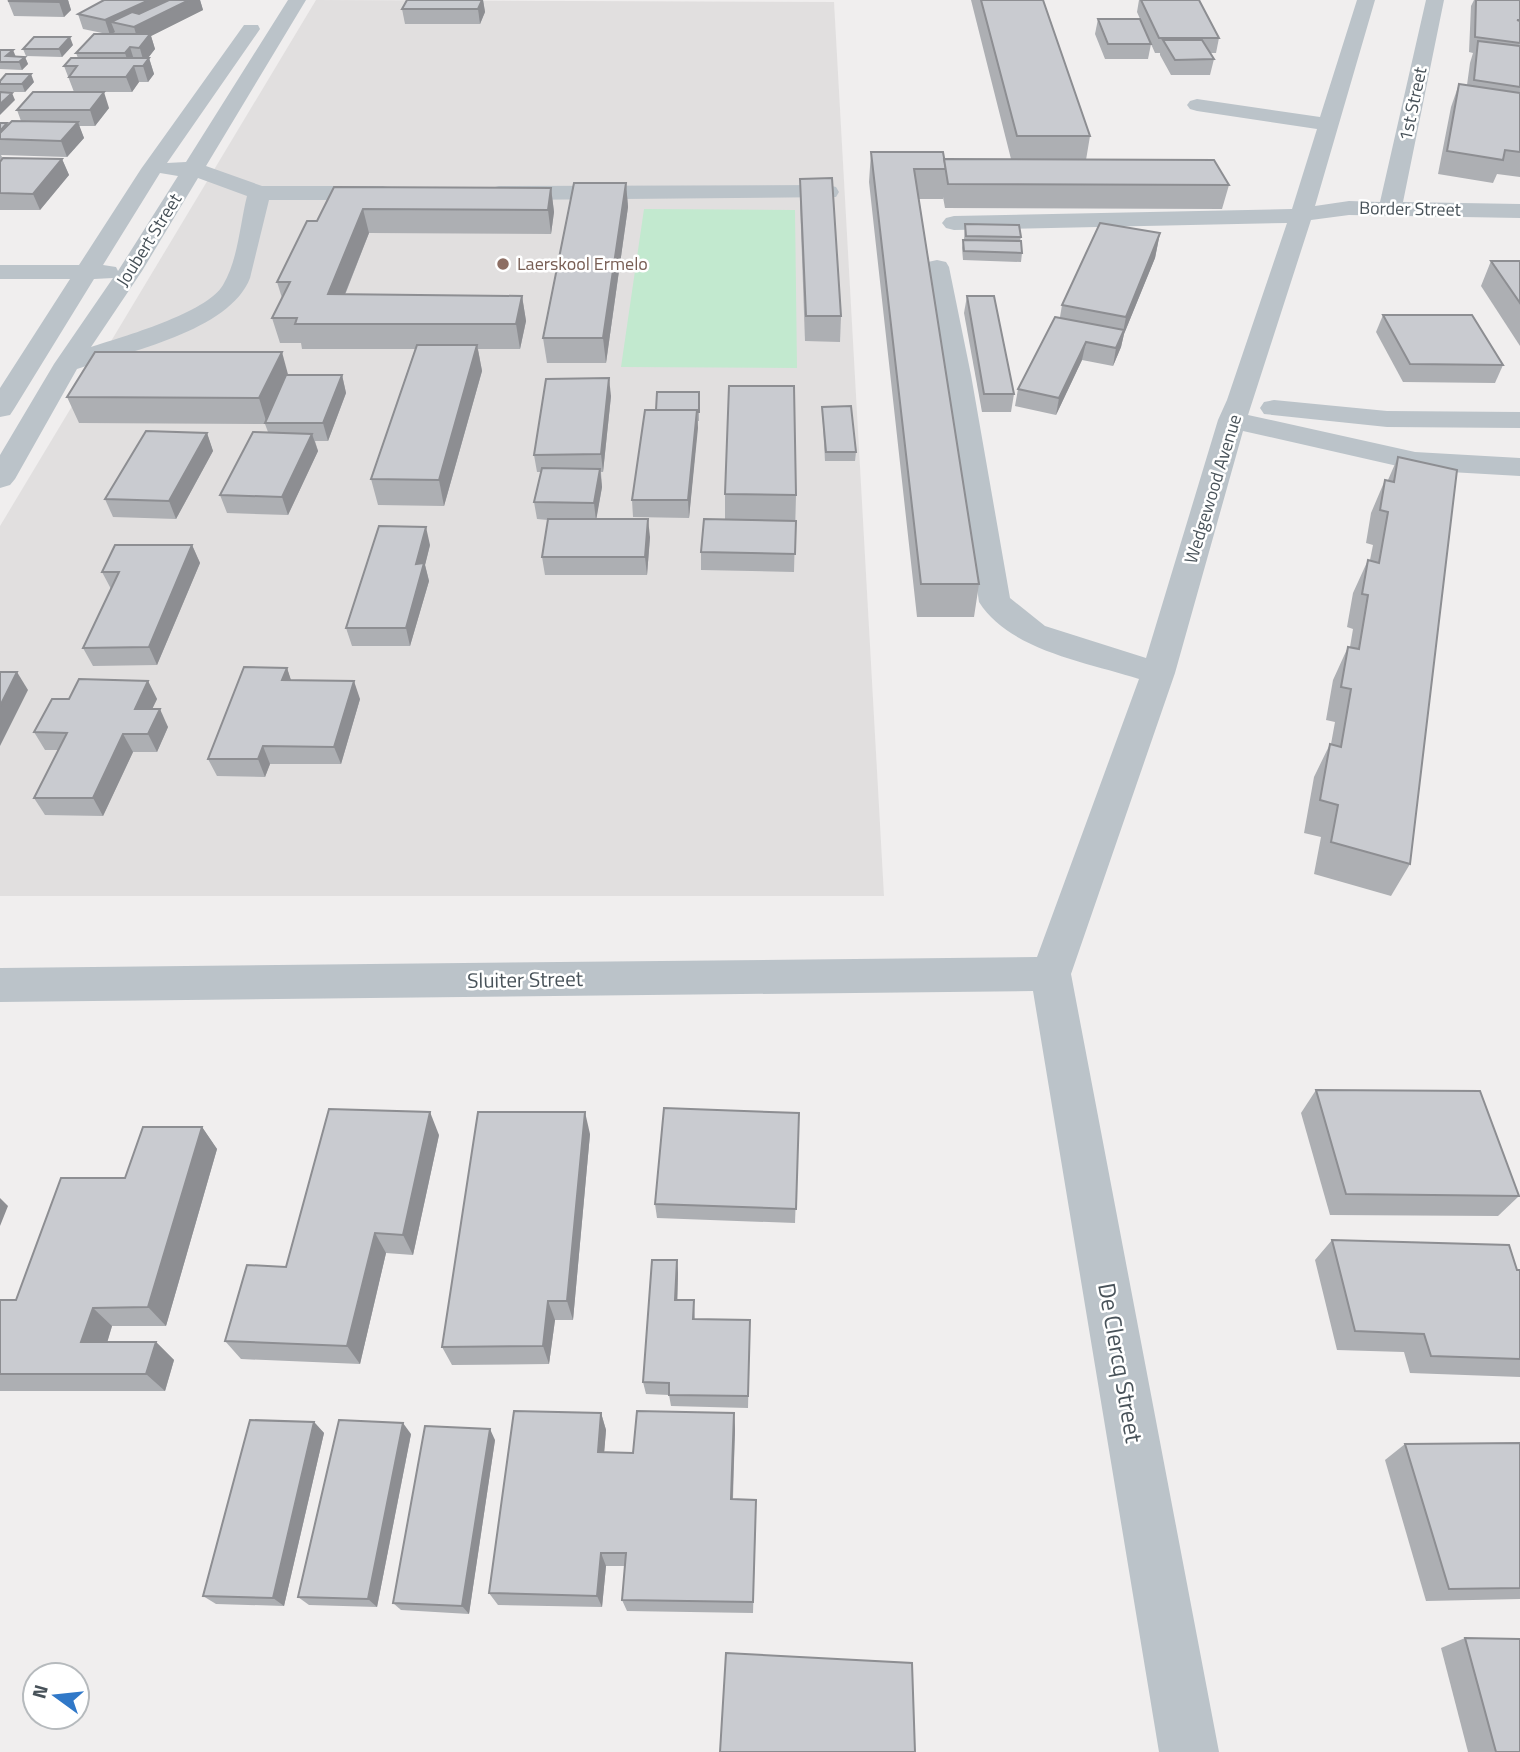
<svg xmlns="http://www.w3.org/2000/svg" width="1520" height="1752" viewBox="0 0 1520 1752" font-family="'Titillium Web',sans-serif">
<rect width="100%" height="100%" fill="#f0eeee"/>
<!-- education -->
<path fill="#e1dfdf" d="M316 0 834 2 884 896H0V526Z"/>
<!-- green -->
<path fill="#c2e9cf" d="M644 209 795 210 797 368 621 367Z"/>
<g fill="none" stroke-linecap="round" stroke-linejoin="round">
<!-- minor -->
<g fill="#bbc3c9" fill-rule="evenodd">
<path d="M288 0H306L206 166 262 186H383L391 188 394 193 391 198 383 200H269L250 278C230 331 127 352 77 369L15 479 10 485 0 488V455L54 364 113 278 94 279 14 409 10 415 0 417V388L70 279H0V265H79L141 169 244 25H258L260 29 167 163 186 162ZM160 173 178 176 118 271 116 267 103 265ZM198 178 247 196C240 224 238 260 223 285 207 313 122 337 91 347L142 271Z"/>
<path d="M1357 0H1375L1315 206 1349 201 1380 202 1426 0H1444L1403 202 1520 204V218L1349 215 1311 220 1248 415 1415 452 1520 458V476L1415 470 1243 431 1175 673 1071 974 1219 1752H1159L1033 991 0 1002V968L1037 957 1139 679C1087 662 1010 651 979 602L945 375 925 267 928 262 937 260 946 262 949 267 971 375 1010 598 1045 626 1146 658 1218 420 1227 400 1287 223 954 230 946 228 942 223 946 218 954 216 1292 209 1317 129 1197 111 1190 109 1187 105 1190 101 1197 99 1320 117Z"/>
<path d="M828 185 836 187 839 192 836 197 499 200 491 198 488 193 491 188 499 186Z"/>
<path d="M1274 400 1387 411 1520 412V428L1387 427 1264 414 1260 408 1264 402Z"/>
</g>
</g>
<!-- wall -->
<g fill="#adafb3">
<path d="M68 0 71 10 64 17 14 16 8 1Z"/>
<path d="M169 0H200L203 10 151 36 155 49 148 58H149L154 74 148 82H139L132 92H74L64 66 78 58 76 53 107 34 83 29 78 14Z"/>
<path d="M407 0H483L485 12 480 24H405L402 9Z"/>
<path d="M971 0H1043L1090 136 1086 160 1229 185 1222 209 945 208 943 197V199H919L979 584 974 617H917L869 182 871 152 944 159H1011Z"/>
<path d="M1139 0H1199L1219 38 1216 53H1210L1214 59 1210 75H1171L1160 55V53H1155L1137 12Z"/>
<path d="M1474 0H1520V177L1497 174 1493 183 1438 174 1451 107 1459 84 1467 85 1470 63 1473 53 1469 52 1471 6Z"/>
<path d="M1098 19 1151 44 1148 59H1105L1095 34Z"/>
<path d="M73 45 62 57 26 56 23 49Z"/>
<path d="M0 50 16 57H25L28 64 22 70 0 69Z"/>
<path d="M0 81 34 82 25 92H0Z"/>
<path d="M109 108 95 126H79L84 138 67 157 1 155 3 159H62L69 175 40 210H0V123H7L8 125 21 121 17 110Z"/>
<path d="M800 179 841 316 840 342 805 341 800 202Z"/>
<path d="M626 183 628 207 606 363H547L543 338Z"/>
<path d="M334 187 551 188 554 212 551 234 369 233 345 295 522 296 526 321 520 349H478L482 371 444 506 378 505 371 479 415 349H302L301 343H280L272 318 282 298 277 282 317 221Z"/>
<path d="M965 224 1021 237 1020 241 1022 253 1021 262 963 260 962 248 963 240H964Z"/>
<path d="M1160 233 1155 258 1124 334 1121 347 1113 366 1082 360 1056 415 1015 406 1018 389 1060 317 1062 305Z"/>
<path d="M1491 261H1520V346L1481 286Z"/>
<path d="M967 296 1014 394 1011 412H982L964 313Z"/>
<path d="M1383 315 1503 365 1495 383 1403 382 1376 332Z"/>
<path d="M289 375H342L346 393 328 441H315L318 451 288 515 227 513 220 495 268 432 265 424 79 423 67 397Z"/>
<path d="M699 392V421H698L689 518 633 517 632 500 656 410Z"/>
<path d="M611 396 603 472H601L602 487 596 519 650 537 647 575H545L542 557 548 520 537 519 534 502 541 472H537L534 455Z"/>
<path d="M822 407 856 452 855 461H825Z"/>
<path d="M207 433 213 451 176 519 113 517 105 499Z"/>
<path d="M1398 457 1410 864 1391 896 1314 874 1321 837 1304 833 1314 777 1330 744H1331L1335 722 1326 720 1333 680 1348 647H1350L1353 629 1347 627 1353 593 1368 560H1370L1373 545 1366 543 1371 513 1385 480H1388Z"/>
<path d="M725 494 796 495 794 572 701 570V552L725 519Z"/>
<path d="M192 545 200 563 157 665 93 666 83 648 111 589 102 572Z"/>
<path d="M430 545 425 565 429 581 410 646H352L346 628Z"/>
<path d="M287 668 291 681 360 699 341 764H270L265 777 217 776 208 759Z"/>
<path d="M148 681 157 699 152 709 168 727 157 752H133L103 816 45 815 34 798 58 750H45L34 732 69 699Z"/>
<path d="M1316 1090 1519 1196 1498 1216 1330 1215 1301 1113Z"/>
<path d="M799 1113 795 1223 657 1218 655 1204Z"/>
<path d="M202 1127 217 1149 166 1326H112L107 1342H156L174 1360 165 1391H0V1300H16L125 1178Z"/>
<path d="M590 1134 573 1320H555L549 1364 452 1365 442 1347Z"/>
<path d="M439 1135 413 1255 386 1253 360 1364 241 1359 225 1341 286 1267Z"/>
<path d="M1332 1240 1520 1270V1377L1410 1373 1404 1352 1337 1350 1315 1260Z"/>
<path d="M677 1260 678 1273 677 1300H694L695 1319 750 1320 748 1408 671 1406 669 1395 646 1394 643 1382Z"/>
<path d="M601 1413 606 1430 604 1452 633 1453 734 1413 735 1429 733 1499 756 1514 753 1613 627 1611 622 1600 625 1566H606L602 1607 498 1605 489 1593Z"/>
<path d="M314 1422 324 1433 284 1606 216 1604 203 1596Z"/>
<path d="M411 1434 377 1607 309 1605 298 1597Z"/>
<path d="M495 1440 469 1614 401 1610 393 1603Z"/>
<path d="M1520 1443V1599L1426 1601 1385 1460 1405 1444Z"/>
<path d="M1465 1638 1520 1752H1468L1441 1648Z"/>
</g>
<!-- shaded-wall -->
<g fill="#8d8e92">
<path d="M60 0H68L71 10 64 17 59 2Z"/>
<path d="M149 0H167L170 7 111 22 115 32 110 35 105 20Z"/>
<path d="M189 0H200L203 10 151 36 155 49 144 63 134 27Z"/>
<path d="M482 0H483L485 12 480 24 478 9Z"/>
<path d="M70 37 73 45 62 57 59 49Z"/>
<path d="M130 47 135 63 130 68 125 53Z"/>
<path d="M13 50 16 57 6 56Z"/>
<path d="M25 57 28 64 22 70 19 62Z"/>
<path d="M149 58 154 74 148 82 143 66Z"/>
<path d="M134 66 139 82 132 92 126 77Z"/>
<path d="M31 74 34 82 25 92 22 84Z"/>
<path d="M104 92 109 108 95 126 90 110Z"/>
<path d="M12 93 15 100 0 115V104Z"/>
<path d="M78 122 84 138 67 157 61 141Z"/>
<path d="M62 159 69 175 40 210 33 194Z"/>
<path d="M626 183 628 207 606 363 603 338Z"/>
<path d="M551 188 554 212 551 234 548 210Z"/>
<path d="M363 209 369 233 335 319 328 294Z"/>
<path d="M1160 233 1155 258 1124 334 1121 347 1113 366 1116 348 1122 337 1126 317Z"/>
<path d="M522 296 526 321 520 349 516 324Z"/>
<path d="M1086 342 1082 360 1056 415 1059 398Z"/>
<path d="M477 345 482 371 444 506 439 480Z"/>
<path d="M282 352 289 378 267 424 259 398Z"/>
<path d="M342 375 346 393 328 441 323 423Z"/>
<path d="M609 378 611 396 603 472 601 454Z"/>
<path d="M697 410 698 428 689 518 688 500Z"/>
<path d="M207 433 213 451 176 519 169 501Z"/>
<path d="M312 434 318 451 288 515 282 497Z"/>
<path d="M600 469 602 487 596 521 594 503Z"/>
<path d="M648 519 650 537 647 575 645 557Z"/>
<path d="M426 527 430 545 425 565 429 581 410 646 406 628 416 564Z"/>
<path d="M192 545 200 563 157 665 149 647Z"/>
<path d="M287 668 293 686 282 680Z"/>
<path d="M17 672 28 690 0 746V706Z"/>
<path d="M148 681 157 699 144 726 135 709Z"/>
<path d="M354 681 360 699 341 764 334 747Z"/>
<path d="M160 709 168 727 157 752 148 734Z"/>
<path d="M123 734 133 752 103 816 93 798Z"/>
<path d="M263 746 270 764 265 777 258 759Z"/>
<path d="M430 1112 439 1135 413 1255 403 1235Z"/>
<path d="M585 1112 590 1134 573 1320 567 1301Z"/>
<path d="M202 1127 217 1149 166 1326 148 1307Z"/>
<path d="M0 1198 8 1206 0 1226Z"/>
<path d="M375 1233 386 1253 360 1364 347 1346Z"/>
<path d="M677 1260 678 1273 677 1313 675 1300Z"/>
<path d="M548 1301 555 1320 549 1364 543 1346Z"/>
<path d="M93 1308 112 1326 102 1360 81 1342Z"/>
<path d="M156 1342 174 1360 165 1391 146 1374Z"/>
<path d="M601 1413 606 1430 603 1467 598 1452Z"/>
<path d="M734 1413 735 1429 732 1513 731 1499Z"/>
<path d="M314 1422 324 1433 284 1606 273 1598Z"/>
<path d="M403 1423 411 1434 377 1607 368 1599Z"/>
<path d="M490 1429 495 1440 469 1614 462 1606Z"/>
<path d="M601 1553 606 1566 602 1607 597 1596Z"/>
</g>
<!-- building -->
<g fill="#c9cbd0" stroke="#8d8e92" stroke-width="2">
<path d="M10 0H61L59 2 8 1Z"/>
<path d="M104 0H149L105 20 78 14Z"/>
<path d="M169 0H189L134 27 111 22 132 12 139 14Z"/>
<path d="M407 0H482L478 9H402Z"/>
<path d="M981 0H1043L1090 136H1017Z"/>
<path d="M1141 0H1199L1219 38H1159Z"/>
<path d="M1476 0H1520V20H1517L1520 21V43L1475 37Z"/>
<path d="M1098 19H1140L1151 44H1108Z"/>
<path d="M94 34H150L139 48 130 47 125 53H76Z"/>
<path d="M34 37H70L59 49H23Z"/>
<path d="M1163 40H1202L1214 59 1175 60Z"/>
<path d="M1478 41 1520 46V87L1474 80Z"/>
<path d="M0 50H13L6 56 25 57 19 62H0Z"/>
<path d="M71 58H149L143 66H134L126 77H69L77 66H64Z"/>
<path d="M6 74H31L22 84H0V81Z"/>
<path d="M1459 84 1520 93V152L1505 150 1503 160 1447 151Z"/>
<path d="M0 92 12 93 0 104Z"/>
<path d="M33 92H104L90 110H17Z"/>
<path d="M12 121 78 122 61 141 0 139V133Z"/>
<path d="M0 123H7L0 131Z"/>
<path d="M871 152H943L946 169H914L979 584H921Z"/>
<path d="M3 158 62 159 33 194 0 193V162Z"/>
<path d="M944 159 1214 160 1229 185 948 184Z"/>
<path d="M832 178 841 316H806L800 179Z"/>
<path d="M574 183H626L603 338H543Z"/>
<path d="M334 187 551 188 548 210 363 209 328 294 522 296 516 324H295L297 318H272L290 282H277L307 221H317Z"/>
<path d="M1100 223 1160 233 1126 317 1062 305Z"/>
<path d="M965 224 1019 225 1021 237 966 236Z"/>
<path d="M963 240 1021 241 1022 253 964 251Z"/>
<path d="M1491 261H1520V303Z"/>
<path d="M967 296H994L1014 394H984Z"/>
<path d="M1383 315H1472L1503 365 1410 364Z"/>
<path d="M1055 317 1124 330 1116 348 1086 342 1059 398 1018 389Z"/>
<path d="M417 345H477L439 480 371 479Z"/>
<path d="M95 352H282L259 398 67 397Z"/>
<path d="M286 375H342L323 423H265Z"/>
<path d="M609 378 601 454 534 455 546 379Z"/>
<path d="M729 386H794L796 495 725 494Z"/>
<path d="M657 392H699V412H697V410H656Z"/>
<path d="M851 406 856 452H826L822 407Z"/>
<path d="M645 410H697L688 500H632Z"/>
<path d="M146 431 207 433 169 501 105 499Z"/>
<path d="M253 432 312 434 282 497 220 495Z"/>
<path d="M1398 457 1457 470 1410 864 1331 842 1338 805 1320 800 1330 744 1341 747 1351 689 1341 687 1348 647 1359 649 1368 595 1362 594 1368 560 1379 563 1388 512 1380 510 1385 480 1394 482Z"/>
<path d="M542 468 600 469 594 503 534 502Z"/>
<path d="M548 519H648L645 557H542Z"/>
<path d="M704 519 796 521 795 554 701 552Z"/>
<path d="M379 526 426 527 416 564 424 563 406 628H346Z"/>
<path d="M115 545H192L149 647 83 648 119 572H102Z"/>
<path d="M244 667 287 668 282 680 354 681 334 747 263 746 258 759H208Z"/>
<path d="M0 672H17L0 706Z"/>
<path d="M79 679 148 681 135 709H160L148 734H123L93 798H34L67 733 34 732 52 699H69Z"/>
<path d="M1316 1090 1480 1091 1519 1196 1346 1194Z"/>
<path d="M664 1108 799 1113 796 1209 655 1204Z"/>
<path d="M329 1109 430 1112 403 1235 375 1233 347 1346 225 1341 247 1265 286 1267Z"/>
<path d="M478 1112H585L567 1301H548L543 1346 442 1347Z"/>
<path d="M143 1127H202L148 1307 93 1308 81 1342H156L146 1374H0V1300H16L61 1178H125Z"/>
<path d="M1332 1240 1509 1245 1517 1270H1520V1359L1431 1356 1424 1334 1355 1331Z"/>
<path d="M652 1260H677L675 1300H694L693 1319 750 1320 748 1396 669 1395V1383L643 1382Z"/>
<path d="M514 1411 601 1413 598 1452 633 1453 637 1411 734 1413 731 1499 756 1500 753 1602 622 1600 626 1553H601L597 1596 489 1593Z"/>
<path d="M250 1420 314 1422 273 1598 203 1596Z"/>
<path d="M339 1420 403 1423 368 1599 298 1597Z"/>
<path d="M425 1426 490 1429 462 1606 393 1603Z"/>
<path d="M1520 1443V1588L1449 1589 1405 1444Z"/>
<path d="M1465 1638 1520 1639V1752H1496Z"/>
<path d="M726 1653 912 1663 915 1752H720Z"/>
</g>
<!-- markers -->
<circle fill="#8d6e63" stroke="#fff" stroke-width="2.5" cx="503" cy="264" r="7"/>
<g text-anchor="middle" stroke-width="5" stroke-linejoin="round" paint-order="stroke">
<!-- far-street labels -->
<g font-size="18" fill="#485259" stroke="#fff">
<text transform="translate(1413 104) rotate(-78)" y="6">1st Street</text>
<text transform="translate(1410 209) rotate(1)" y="6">Border Street</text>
<text transform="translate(149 240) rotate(-58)" y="6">Joubert Street</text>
<text transform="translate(1213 489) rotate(-73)" y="6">Wedgewood Avenue</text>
</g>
<!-- far-education labels -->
<g font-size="18" fill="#785e54" stroke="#fff" text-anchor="start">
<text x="517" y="270">Laerskool Ermelo</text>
</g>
<!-- street labels -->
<g font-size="21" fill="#485259" stroke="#fff">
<text transform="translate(525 980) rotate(-1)" y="7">Sluiter Street</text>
</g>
<!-- near-street labels -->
<g font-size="24" fill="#485259" stroke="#fff">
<text transform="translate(1120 1363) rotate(80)" y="8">De Clercq Street</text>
</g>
</g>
<!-- north arrow -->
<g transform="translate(56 1696) rotate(285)"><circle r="33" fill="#ffffff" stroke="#b6babd" stroke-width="2"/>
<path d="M0-5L12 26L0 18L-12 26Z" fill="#3078c8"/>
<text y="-10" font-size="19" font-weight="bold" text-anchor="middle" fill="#485259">N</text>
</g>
</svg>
